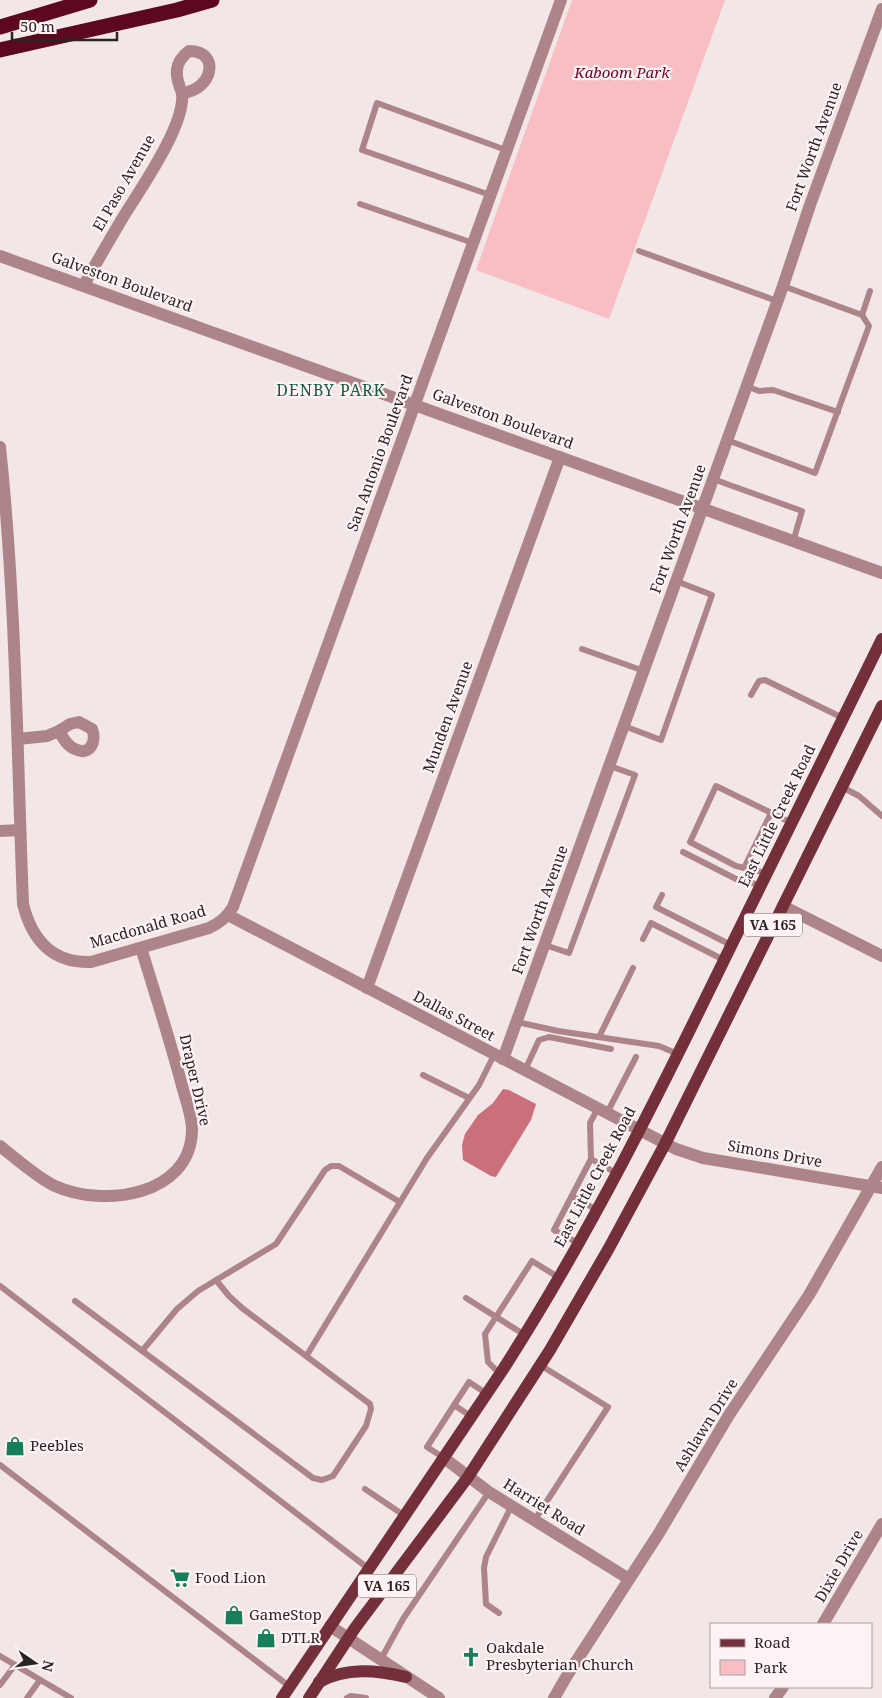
<svg xmlns="http://www.w3.org/2000/svg" width="882" height="1698" viewBox="0 0 882 1698" font-family="'Noto Serif',serif">
<rect width="100%" height="100%" fill="#f2e6e6"/>
<!-- green -->
<path fill="#f8bec3" d="M572 0H725L609 319 476 270Z"/>
<!-- water -->
<path fill="#ca707b" d="M503 1089 509 1090 536 1104 531 1120 496 1177 491 1176 463 1160 462 1145 465 1134 478 1115 493 1103Z"/>
<g fill="none" stroke-linecap="round" stroke-linejoin="round">
<!-- service -->
<g stroke="#ad8487" stroke-width="6">
<path d="M490 195 362 150 377 103 506 150"/>
<path d="M360 204 473 243"/>
<path d="M639 251 777 301"/>
<path d="M783 286 862 315 870 291"/>
<path d="M746 386 759 391 773 390 838 412"/>
<path d="M727 440 815 473 869 326 862 315"/>
<path d="M713 479 802 511 793 542"/>
<path d="M582 649 644 671"/>
<path d="M751 695 759 681 765 680 843 718"/>
<path d="M624 726 661 740 712 595 676 581"/>
<path d="M842 787 859 796 882 816"/>
<path d="M683 852 740 881H748L760 886"/>
<path d="M744 868 771 813"/>
<path d="M766 873 736 866 690 842 716 786 792 823"/>
<path d="M662 895 656 907 731 945"/>
<path d="M643 939 651 923 724 960"/>
<path d="M545 945 569 953 635 775 610 766"/>
<path d="M517 1022 558 1031 659 1046 678 1054"/>
<path d="M599 1037 633 968"/>
<path d="M525 1070 539 1040 549 1037 611 1049"/>
<path d="M423 1075 469 1098"/>
<path d="M607 1113 636 1057"/>
<path d="M591 1159 590 1123 598 1108"/>
<path d="M572 1196 597 1210"/>
<path d="M578 1243 554 1230 591 1159 616 1173"/>
<path d="M0 1286 369 1569"/>
<path d="M466 1298 525 1335"/>
<path d="M75 1301 313 1478 322 1480 333 1476 366 1426 371 1409 370 1404 242 1308 229 1296 216 1280"/>
<path d="M142 1351 177 1309 198 1291 276 1244 325 1170 331 1166H339L400 1202"/>
<path d="M307 1355 427 1158 479 1085 494 1055"/>
<path d="M500 1374 488 1362 485 1334 532 1261 558 1277"/>
<path d="M454 1405 472 1417"/>
<path d="M444 1458 427 1447 469 1382 487 1394"/>
<path d="M0 1465 289 1686"/>
<path d="M365 1489 405 1516"/>
<path d="M534 1521 608 1407 540 1365"/>
<path d="M499 1613 486 1604 484 1568 486 1557 511 1507"/>
<path d="M0 1656 71 1698"/>
<path d="M381 1659 403 1619 489 1492"/>
<path d="M0 1685 15 1665"/>
<path d="M27 1698 40 1680"/>
<path d="M347 1698 351 1696 366 1698"/>
</g>
<!-- minor -->
<g stroke="#ad8487" stroke-width="12">
<path d="M189 51C221 51 213 90 182 93 175 76 173 63 189 51Z"/>
<path d="M0 256 882 573"/>
<path d="M84 285C96 263 109 241 122 219 139 191 186 125 182 93"/>
<path d="M0 447C16 599 17 752 23 904 32 940 52 963 91 962L209 928C220 923 227 917 233 907L561 0"/>
<path d="M79 722 92 729C97 741 90 757 75 749 67 746 63 738 59 731L70 724Z"/>
<path d="M18 739 47 736 59 731"/>
<path d="M0 831 20 830"/>
<path d="M783 906 882 956"/>
<path d="M228 915 676 1149 703 1158 882 1188"/>
<path d="M367 988 560 457"/>
<path d="M503 1059 783 286 810 205 882 9"/>
<path d="M0 1146C15 1158 39 1179 55 1186 103 1208 191 1196 192 1130 192 1115 185 1098 181 1082 169 1037 155 993 141 948"/>
<path d="M444 1458 489 1492 629 1579"/>
<path d="M823 1624 882 1524"/>
<path d="M330 1626 439 1698"/>
<path d="M554 1698 568 1674 659 1533 729 1415 809 1295 882 1167"/>
<path d="M775 1698 783 1687"/>
</g>
<!-- primary -->
<g stroke="#732f3a" stroke-width="12">
<path d="M319 1682C346 1667 377 1670 406 1677"/>
<path d="M282 1698 500 1374C588 1238 660 1092 731 946 781 843 832 742 882 639"/>
<path d="M309 1698 355 1628 468 1477 550 1350 609 1248 665 1144 882 706"/>
</g>
<!-- motorway -->
<g stroke="#5c0920" stroke-width="15">
<path d="M0 27 90 0"/>
<path d="M0 50 177 10 212 0"/>
</g>
</g>
<!-- icons -->
<defs>
<symbol id="shop-bare" viewBox="-9 -9 18 18"><path d="M-5-2.5h2.3a2.7 3.5 0 0 1 5.4 0H5L5.5 6h-11ZM-1.5-2.5h3a1.5 2.3 0 0 0-3 0Z" fill="#167e59" stroke="#fdf3f4" stroke-width="2.5" paint-order="stroke"/></symbol>
<symbol id="supermarket-bare" viewBox="-9 -9 18 18"><path d="M-6-5.5h2.5l.6 2H6L4.5 2H-2.5L-4.4-4H-6ZM-1.5 3.2a1.3 1.3 0 1 0 .1 0ZM3 3.2a1.3 1.3 0 1 0 .1 0Z" fill="#167e59" stroke="#fdf3f4" stroke-width="2.5" paint-order="stroke"/></symbol>
<symbol id="church-bare" viewBox="-9 -9 18 18"><path d="M-1.2-6h2.4v3.5h3.3v2.4h-3.3V6h-2.4V-.1h-3.3v-2.4h3.3Z" fill="#167e59" stroke="#fdf3f4" stroke-width="2.5" paint-order="stroke"/></symbol>
</defs>
<g fill-rule="evenodd">
<use href="#shop-bare" x="1" y="1432" width="28" height="28"/>
<use href="#supermarket-bare" x="166" y="1564" width="28" height="28"/>
<use href="#shop-bare" x="220" y="1601" width="28" height="28"/>
<use href="#shop-bare" x="252" y="1624" width="28" height="28"/>
<use href="#church-bare" x="457" y="1643" width="28" height="28"/>
</g>
<g text-anchor="middle" stroke-width="4.5" stroke-linejoin="round" paint-order="stroke">
<!-- shield labels -->
<g fill="#fdf3f4" stroke="#696263" stroke-width="1">
<rect x="744" y="913.5" width="58" height="23" rx="4"/>
<rect x="358" y="1574.5" width="58" height="23" rx="4"/>
</g>
<g font-size="14" font-weight="bold" fill="#292425">
<text x="773" y="930">VA 165</text>
<text x="387" y="1591">VA 165</text>
</g>
<!-- park labels -->
<g font-size="15" font-style="italic" fill="#760127" stroke="#fdf3f4">
<text x="622" y="78">Kaboom Park</text>
</g>
<!-- street labels -->
<g font-size="15" fill="#292425" stroke="#fdf3f4">
<text transform="translate(814 147) rotate(-70)" y="5">Fort Worth Avenue</text>
<text transform="translate(124 183) rotate(-60)" y="5">El Paso Avenue</text>
<text transform="translate(122 282) rotate(20)" y="5">Galveston Boulevard</text>
<text transform="translate(503 419) rotate(20)" y="5">Galveston Boulevard</text>
<text transform="translate(380 453) rotate(-70)" y="5">San Antonio Boulevard</text>
<text transform="translate(678 529) rotate(-70)" y="5">Fort Worth Avenue</text>
<text transform="translate(448 717) rotate(-70)" y="5">Munden Avenue</text>
<text transform="translate(777 816) rotate(-64)" y="5">East Little Creek Road</text>
<text transform="translate(540 910) rotate(-70)" y="5">Fort Worth Avenue</text>
<text transform="translate(148 927) rotate(-16)" y="5">Macdonald Road</text>
<text transform="translate(454 1016) rotate(28)" y="5">Dallas Street</text>
<text transform="translate(195 1080) rotate(77)" y="5">Draper Drive</text>
<text transform="translate(775 1154) rotate(10)" y="5">Simons Drive</text>
<text transform="translate(595 1177) rotate(-62)" y="5">East Little Creek Road</text>
<text transform="translate(706 1425) rotate(-58)" y="5">Ashlawn Drive</text>
<text transform="translate(544 1507) rotate(32)" y="5">Harriet Road</text>
<text transform="translate(839 1566) rotate(-60)" y="5">Dixie Drive</text>
</g>
<!-- poi labels -->
<g font-size="15" fill="#292425" stroke="#fdf3f4" text-anchor="start">
<text x="30" y="1451">Peebles</text>
<text x="195" y="1583">Food Lion</text>
<text x="249" y="1620">GameStop</text>
<text x="281" y="1643">DTLR</text>
<text x="486" y="1653">Oakdale<tspan x="486" dy="17">Presbyterian Church</tspan></text>
</g>
<!-- neighbourhood labels -->
<g font-size="16" letter-spacing="1" fill="#195c42" stroke="#fdf3f4">
<text x="331" y="396">DENBY PARK</text>
</g>
</g>
<!-- legend -->
<rect x="710" y="1623" width="162" height="65" fill="#fdf3f4" stroke="#a8a0a1"/>
<rect x="720" y="1639" width="25" height="8" fill="#732f3a" stroke="#a8a0a1"/>
<text x="754" y="1648" font-size="15" fill="#292425">Road</text>
<rect x="720" y="1660" width="25" height="15" fill="#f8bec3" stroke="#a8a0a1"/>
<text x="754" y="1673" font-size="15" fill="#292425">Park</text>
<!-- north arrow -->
<g transform="translate(35 1663) rotate(103)" stroke="#fdf3f4" stroke-width="4" paint-order="stroke">
<path d="M0-4L9 19L0 12L-9 19Z" fill="#292425"/>
<text y="-8" font-size="14" font-weight="bold" text-anchor="middle" fill="#292425">N</text>
</g>
<!-- scale -->
<path d="M12 32v8h105v-8" fill="none" stroke="#292425" stroke-width="2.5"/>
<text x="20" y="32" font-size="15" fill="#292425" stroke="#fdf3f4" stroke-width="4" paint-order="stroke">50 m</text>
</svg>
